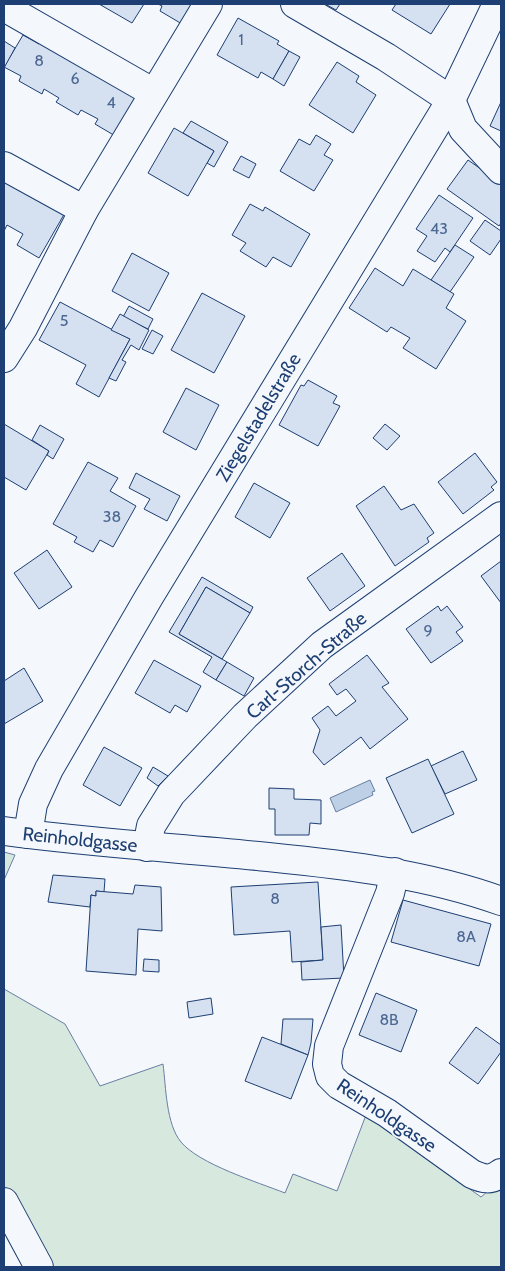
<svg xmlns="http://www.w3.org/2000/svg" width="505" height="1271" viewBox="0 0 505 1271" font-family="Cabin,sans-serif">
<rect width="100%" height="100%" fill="#f4f7fb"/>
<!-- green -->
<g fill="#d7e8df" stroke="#687fa3">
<path d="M4 852 15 855 4 880Z"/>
<path d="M4 989 65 1024 100 1086 163 1064C166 1087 166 1124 181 1142 199 1164 257 1182 285 1193L293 1174 337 1191 366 1115 481 1197 495 1185 501 1190V1267H49L4 1189Z"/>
</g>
<!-- water -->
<path fill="#bed0e5" stroke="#687fa3" d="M370 780 375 791 372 792 373 795 336 812 330 798Z"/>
<!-- building -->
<g fill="#d5e0f0" stroke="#1d3f73">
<path d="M99 4H144L132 23Z"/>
<path d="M158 4H194L182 24 160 11 162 6Z"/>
<path d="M325 4H340L336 10Z"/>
<path d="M396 4H450L431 34 392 10Z"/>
<path d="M238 18 279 41 277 44 289 51 273 79 261 72 258 78 217 55Z"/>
<path d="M23 35 39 44 42 39 141 96 117 137 95 124 98 119 81 110 78 115 56 102 59 98 44 89 42 94 19 81 21 76 4 67Z"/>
<path d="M4 41 15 48 4 68Z"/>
<path d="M289 51 300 57 284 86 273 79Z"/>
<path d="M337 62 359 76 356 82 376 95 353 133 309 105Z"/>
<path d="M501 102V131L490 126Z"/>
<path d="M191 121 228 142 214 167 207 163 214 151 183 133Z"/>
<path d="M174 128 214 151 188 196 148 173Z"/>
<path d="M316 135 331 144 324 155 333 160 314 191 280 171 299 139 310 145Z"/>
<path d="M241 156 256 164 249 178 233 170Z"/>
<path d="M468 160 501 183V223L499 226 447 189Z"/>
<path d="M4 175 66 211 39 258 17 245 23 234 7 225 4 231Z"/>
<path d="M439 195 473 218 450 252 445 248 435 262 417 251 427 236 416 229Z"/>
<path d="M250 204 263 211 265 207 310 234 291 267 273 257 266 267 240 251 246 243 232 235Z"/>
<path d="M485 220 501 231V239L490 255 470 241Z"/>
<path d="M455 245 474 257 450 292 431 280Z"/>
<path d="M132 253 169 273 149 311 112 291Z"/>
<path d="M375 268 403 286 413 269 454 294 446 308 466 321 436 369 403 348 410 338 391 327 387 332 349 308Z"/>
<path d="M202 293 245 316 214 373 171 350Z"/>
<path d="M60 302 130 339 99 397 76 384 86 365 39 340Z"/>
<path d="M129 306 153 319 148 329 123 317Z"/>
<path d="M120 314 149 330 139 350 131 345 122 360 126 362 116 381 109 378 130 339 111 330Z"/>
<path d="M152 330 163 336 153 354 142 349Z"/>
<path d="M308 380 337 396 333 403 340 406 318 446 279 425 301 385 304 386Z"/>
<path d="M186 388 219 405 196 450 163 432Z"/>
<path d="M4 424 49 451 26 490 4 477Z"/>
<path d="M385 424 400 436 387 450 373 438Z"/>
<path d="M40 425 64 439 53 459 47 455 49 451 32 440Z"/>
<path d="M475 453 497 482 491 487 494 490 463 514 438 482Z"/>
<path d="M88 462 118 478 110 491 136 506 113 547 100 540 93 552 74 542 77 537 53 524Z"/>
<path d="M136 473 180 496 167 521 144 509 150 499 129 488Z"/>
<path d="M254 483 290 503 270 538 235 517Z"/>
<path d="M384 486 401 510 414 504 434 533 427 538 429 542 395 566 356 506Z"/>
<path d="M47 550 72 587 39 609 14 573Z"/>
<path d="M342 553 365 586 330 611 307 578Z"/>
<path d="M501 561V603L481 576Z"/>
<path d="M202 577 253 607 250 613 206 587 179 634 227 662 216 680 203 672 212 657 169 632Z"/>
<path d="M206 587 250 613 222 659 179 634Z"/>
<path d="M438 606 441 611 447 606 463 627 456 632 463 641 431 663 406 629Z"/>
<path d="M367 655 389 683 382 687 408 719 370 749 361 737 324 765 313 752 320 730 312 718 328 706 336 716 356 701 346 689 337 695 329 684Z"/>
<path d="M154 660 201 686 187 712 175 705 170 713 135 693Z"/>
<path d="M227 662 254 678 244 696 216 680Z"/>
<path d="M24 668 43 701 4 724V681Z"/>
<path d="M104 747 142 768 120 806 83 785Z"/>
<path d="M463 751 477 780 445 794 431 766Z"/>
<path d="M428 759 454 814 412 833 386 778Z"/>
<path d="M153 767 168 776 158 786 147 778Z"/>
<path d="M269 788 294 789V799L321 800V824L310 823 309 835H275V809H269Z"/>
<path d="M53 875 105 879 104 892 96 891V896L91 895 90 907 48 902Z"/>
<path d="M318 882 323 960 292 962 290 931 234 935 231 887Z"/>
<path d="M135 885 161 887 162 931 138 929 136 975 86 971 91 895 96 896V891L133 894Z"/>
<path d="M403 900 491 924 479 966 391 942Z"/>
<path d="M341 925 344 978 302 980 301 962 323 960 321 927Z"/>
<path d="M144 959 159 960V972L143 971Z"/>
<path d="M376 993 417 1010 401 1052 359 1035Z"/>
<path d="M211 998 213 1014 189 1018 187 1002Z"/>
<path d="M283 1019H313L311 1043 308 1055 281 1044Z"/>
<path d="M476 1027 501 1045V1052L478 1084 449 1063Z"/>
<path d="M262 1037 308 1055 291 1099 245 1081Z"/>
</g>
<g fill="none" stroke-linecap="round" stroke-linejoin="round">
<defs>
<g id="minor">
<path d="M295 4 386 57 451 100 463 129 501 170"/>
<path d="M4 7 154 93"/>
<path d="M4 166 84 210"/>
<path d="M4 358 23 328 84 210 208 4"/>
<path d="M4 831C91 843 180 848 268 857 347 865 426 874 501 901"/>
<path d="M28 834 33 804 49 769 149 597 451 100 497 4"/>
<path d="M147 847 151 826 171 794 245 716 322 645 501 516"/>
<path d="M395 872 390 893 329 1046 327 1064 330 1076 339 1085 387 1113 472 1174C483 1179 491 1181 501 1173"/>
<path d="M4 1202 39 1267"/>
</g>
</defs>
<!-- minor casing -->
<use href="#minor" stroke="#1d3f73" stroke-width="30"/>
<!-- minor -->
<use href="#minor" stroke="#f4f7fb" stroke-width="28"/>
</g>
<g text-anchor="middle" stroke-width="4" stroke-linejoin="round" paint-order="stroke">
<!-- number labels -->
<g font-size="16" fill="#4b6792">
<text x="241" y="45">1</text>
<text x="39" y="66">8</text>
<text x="75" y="84">6</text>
<text x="111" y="108">4</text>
<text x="439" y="234">43</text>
<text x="64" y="326">5</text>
<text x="112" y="522">38</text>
<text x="428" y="636">9</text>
<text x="275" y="904">8</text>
<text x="466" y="942">8A</text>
<text x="389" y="1025">8B</text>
</g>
<!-- street labels -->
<g font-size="19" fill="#1d3f73" stroke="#f4f7fb">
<text transform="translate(258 417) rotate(-59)" y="7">Ziegelstadelstraße</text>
<text transform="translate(306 665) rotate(-41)" y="7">Carl-Storch-Straße</text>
<text transform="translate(80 839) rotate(6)" y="7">Reinholdgasse</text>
<text transform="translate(387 1115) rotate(34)" y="7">Reinholdgasse</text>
</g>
</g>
<!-- border -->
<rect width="505" height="1271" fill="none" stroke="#1d3f73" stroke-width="10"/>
</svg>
